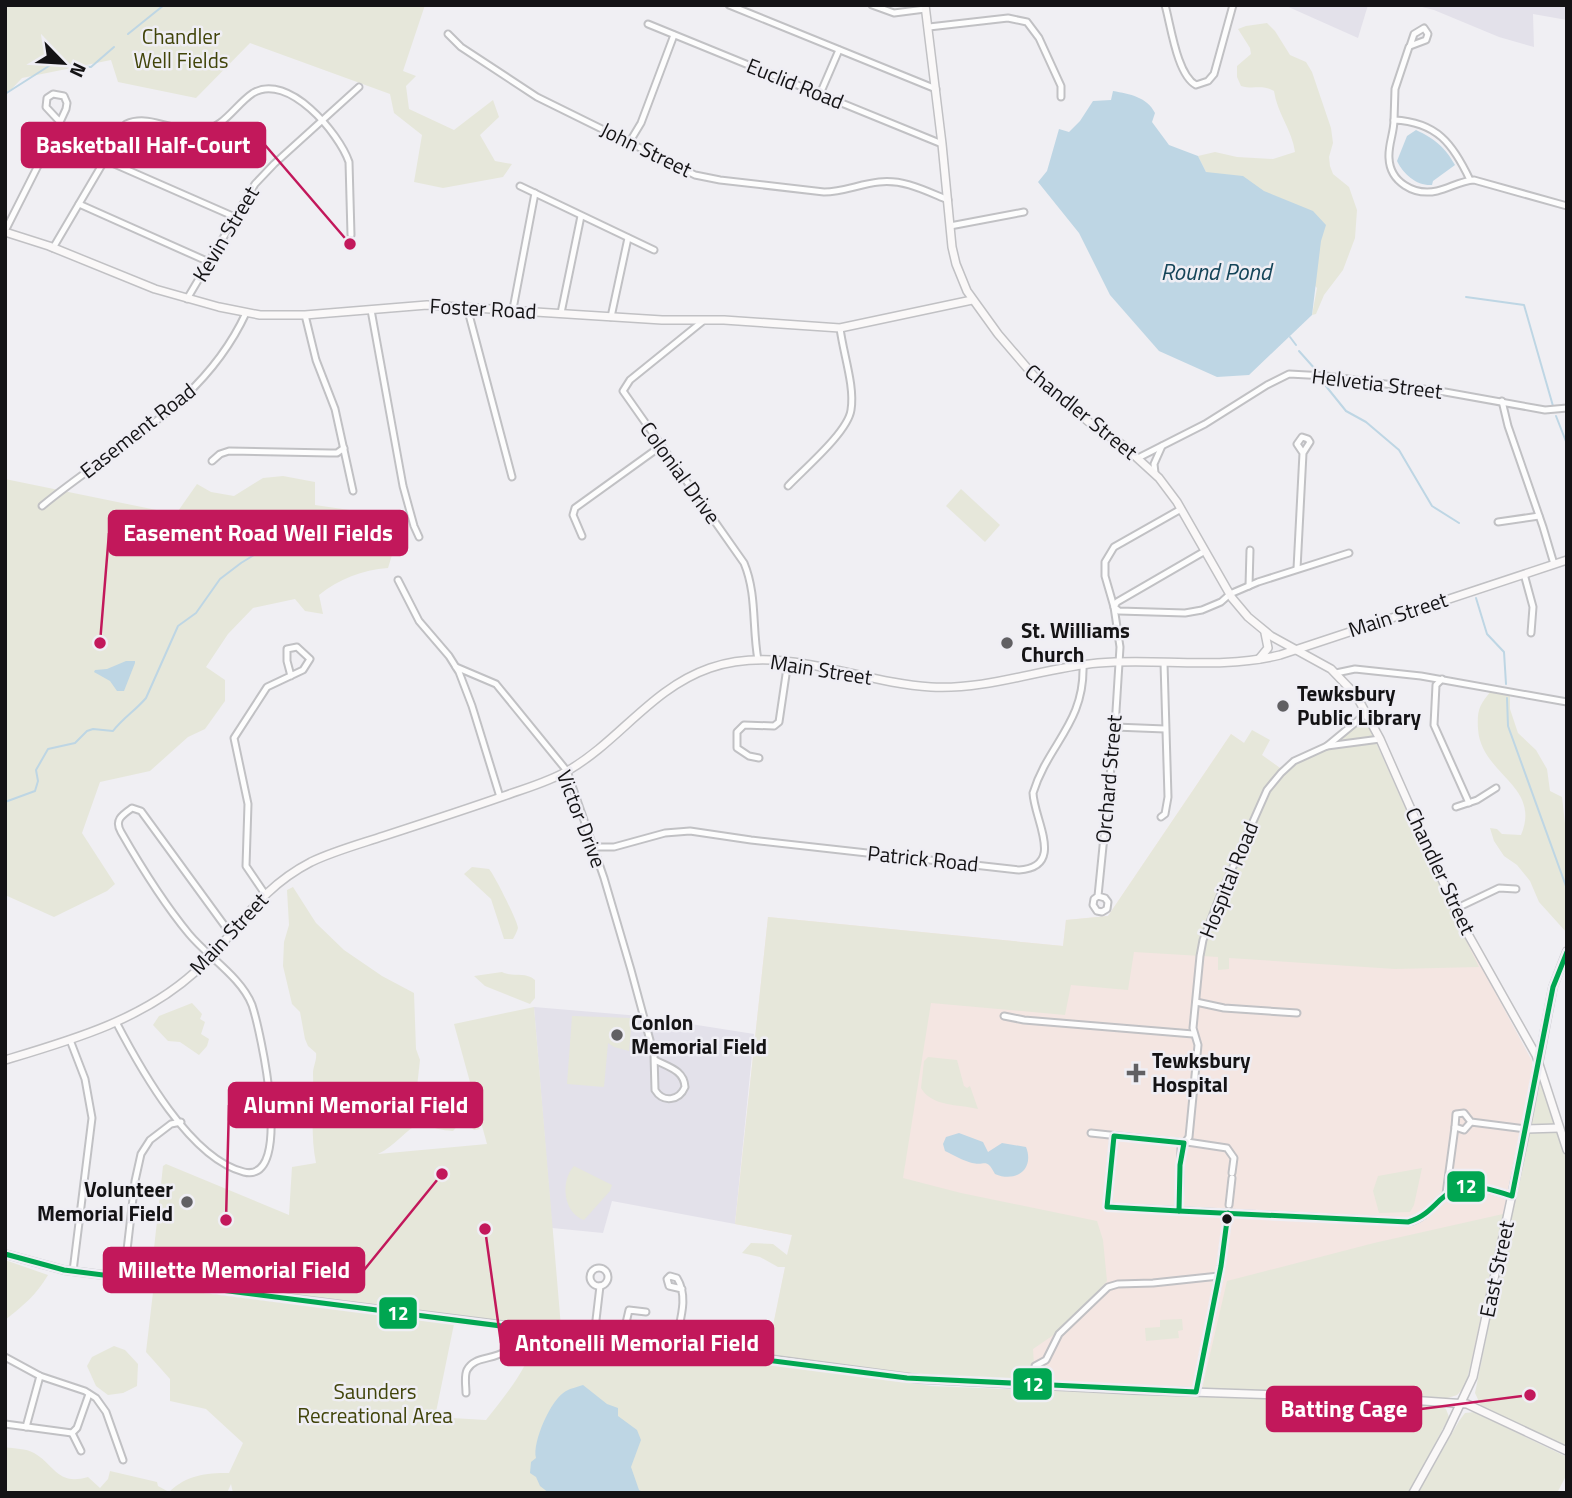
<svg xmlns="http://www.w3.org/2000/svg" width="1572" height="1498" viewBox="0 0 1572 1498" font-family="'Titillium Web',sans-serif">
<rect width="100%" height="100%" fill="#f0eff3"/>
<!-- built -->
<g fill="#e3e1ea">
<path d="M1284 5H1368L1358 38Z"/>
<path d="M1414 5H1567V20L1533 14 1534 47 1499 37 1434 10Z"/>
<path d="M534 1007 640 1016 754 1034 735 1224 612 1201 603 1233 552 1228Z"/>
</g>
<!-- medical -->
<path fill="#f4e6e2" d="M1231 734 1280 768 1333 738 1377 746 1449 906 1532 1061V1072L1477 1340 1464 1388 1457 1395 1447 1398 1178 1388 934 1376 767 1355 792 1235 735 1224 768 917 1063 946 1066 920 1108 916Z"/>
<!-- green -->
<g fill="#e6e7da">
<path d="M5 5H425L403 71 416 76 406 86 409 109 454 130 493 100 499 117 480 135 495 161 512 164 503 177 443 188 414 182 422 135 394 113 390 94 250 43 196 98 118 82 111 60 22 78 5 96Z"/>
<path d="M1267 23 1275 31 1290 55 1306 62 1312 72 1331 128 1333 143 1329 157 1330 166 1333 174 1349 187 1357 210 1355 238 1343 270 1324 295 1316 314 1312 315 1317 288 1206 172 1198 156 1215 152 1237 157 1273 159 1295 152C1292 130 1277 113 1274 91 1261 84 1254 90 1241 86L1237 77V66L1251 54 1250 48 1238 29 1246 26Z"/>
<path d="M283 476 315 482V505L363 512C369 531 375 544 392 555L388 568C362 570 339 579 319 595L323 614 305 611 295 599 253 608 228 634 206 667 225 680V701L205 729 188 737 150 771 100 782 82 833 115 884 107 891 54 917 5 895V479L176 514 197 484 211 492 234 496 263 478Z"/>
<path d="M961 489 1000 525 985 542 946 506Z"/>
<path d="M1492 690 1510 696V709L1518 733 1536 750 1547 769 1550 791 1562 797 1567 841V933L1539 902 1530 881 1517 865 1504 856 1494 841 1490 828 1497 829 1502 834 1521 835C1542 785 1481 775 1478 729 1477 710 1479 705 1492 690Z"/>
<path d="M1362 711 1449 906 1479 967 1395 969 1229 958V969L1218 970V957L1134 952 1128 990 1071 985 1065 1015 931 1003 903 1178 961 1193 1097 1221 1103 1240 1107 1281 1092 1299 1055 1334 1033 1349 1035 1381 904 1373 767 1355 785 1267H778L760 1257 742 1253 751 1243 773 1244 787 1255 792 1235 735 1224 768 917 1063 946 1066 920 1108 916 1231 734 1244 743 1252 730 1270 740 1262 755 1280 768 1295 758 1326 743Z"/>
<path d="M472 867 489 869C494 874 518 922 518 928 517 932 515 935 513 939H504L491 899 464 874Z"/>
<path d="M293 887 316 923 344 950 382 976 414 993 416 1049 420 1060 417 1087C429 1102 451 1099 466 1104L480 1129 474 1130 466 1122 460 1123 453 1131C442 1130 432 1129 423 1121 405 1130 395 1146 378 1154L487 1144 454 1024 534 1007 561 1327 403 1309 151 1276 163 1166 166 1164 289 1215 292 1167 316 1163C310 1134 314 1103 313 1074 313 1066 317 1061 316 1053L308 1046 305 1039 300 1012 292 1004 283 966 284 942 289 925 287 890Z"/>
<path d="M502 972C514 978 524 971 535 980V998L530 1004 485 986 474 976Z"/>
<path d="M192 1003 202 1014 200 1019 205 1022 201 1034 209 1039 207 1046 199 1055 180 1042 168 1041 153 1025 159 1016Z"/>
<path d="M572 1016 632 1018 629 1051 614 1047 608 1043 604 1087 567 1084Z"/>
<path d="M928 1057 957 1060 964 1086 967 1088 970 1086 978 1109C958 1104 932 1107 921 1088L924 1061Z"/>
<path d="M1541 1080 1567 1162V1447L1481 1406 1475 1393 1514 1201Z"/>
<path d="M574 1166 612 1185 610 1191 584 1220C563 1213 560 1181 574 1166Z"/>
<path d="M1422 1168 1414 1205 1410 1212 1379 1213 1373 1191 1378 1176Z"/>
<path d="M1503 1214 1466 1385 1457 1395 1447 1398 1202 1389 1227 1281 1374 1243Z"/>
<path d="M5 1260 48 1275C37 1294 23 1306 5 1320Z"/>
<path d="M154 1284 454 1324 435 1417 486 1420C507 1393 529 1368 537 1333L823 1368 931 1386 1439 1406 1446 1409 1449 1417 1409 1493H233L231 1484 227 1493H5V1447C14 1449 26 1448 34 1453 55 1465 57 1486 88 1477L100 1488 108 1479 110 1471 157 1482 158 1486 169 1492C187 1475 205 1473 229 1473L243 1443 206 1409 170 1401V1379L146 1352Z"/>
<path d="M627 1319 670 1323 668 1343 625 1337Z"/>
<path d="M1182 1319 1183 1330 1178 1331 1179 1338 1146 1341 1145 1328 1160 1327V1320Z"/>
<path d="M114 1346 125 1350 138 1364 137 1386 123 1393 108 1395 96 1386 87 1366 92 1357Z"/>
<path d="M1474 1412 1567 1457V1474L1557 1493H1418L1459 1421 1465 1413Z"/>
</g>
<!-- water -->
<g fill="#bed6e4">
<path d="M1113 91C1130 94 1147 97 1155 113L1152 122 1169 145 1198 156 1206 172 1243 176 1264 191 1313 211 1326 225 1321 241 1312 315 1249 375 1217 377 1159 351 1110 295 1079 233 1038 182 1047 171 1059 129 1069 132 1080 121 1093 101 1111 100Z"/>
<path d="M1416 130C1435 139 1445 147 1455 165L1433 181 1432 185C1417 186 1404 175 1397 161L1407 136Z"/>
<path d="M126 661H135V663L124 691H117L110 681 94 672 95 670 107 669Z"/>
<path d="M959 1133 983 1142 988 1152 1002 1143 1026 1147C1035 1170 1015 1183 995 1174 986 1157 986 1166 972 1163 964 1161 953 1155 945 1151L943 1144 946 1137Z"/>
<path d="M583 1385 607 1404 618 1408V1416L637 1430 641 1440 631 1467 639 1490 645 1493H549L540 1486 536 1477 530 1473 531 1462 536 1458C532 1442 551 1399 566 1391 571 1388 578 1387 583 1385Z"/>
</g>
<g fill="none" stroke-linecap="round" stroke-linejoin="round">
<!-- stream -->
<g stroke="#bed6e4" stroke-width="2">
<path d="M128 34 164 5"/>
<path d="M5 94 52 64 91 67 114 47"/>
<path d="M1466 297 1524 305 1553 406"/>
<path d="M1290 337 1296 345"/>
<path d="M1299 351 1315 369"/>
<path d="M1321 380 1346 411 1366 422 1399 450 1432 506 1459 523"/>
<path d="M1556 416 1567 444"/>
<path d="M1476 598 1487 634 1504 652 1506 684"/>
<path d="M1507 698 1508 726 1567 889"/>
<path d="M5 802 35 791 38 781 36 770 48 749 75 743 87 731 93 729 113 731C123 718 136 710 146 698L178 626 196 613 220 579 241 563 254 555 307 540 359 545"/>
</g>
<defs>
<g id="street">
<path d="M729 5 936 89"/>
<path d="M872 5 894 13 925 9"/>
<path d="M1165 5C1171 26 1177 75 1196 85L1208 81 1214 74 1233 5"/>
<path d="M648 24 942 144"/>
<path d="M929 27 1008 18 1027 22 1039 38 1061 86V97"/>
<path d="M1424 28 1428 34 1426 40 1410 46 1414 34Z"/>
<path d="M448 34 461 47 537 97 695 175 720 180 824 192C843 192 860 184 879 182 904 179 926 191 948 200"/>
<path d="M820 94 839 50"/>
<path d="M1394 120 1395 89 1409 47"/>
<path d="M629 143 641 123 674 35"/>
<path d="M105 160 235 217"/>
<path d="M1470 180C1453 144 1437 122 1394 120 1394 133 1388 145 1389 158 1390 182 1414 196 1437 191 1450 188 1460 181 1474 180L1567 206"/>
<path d="M520 186 654 250"/>
<path d="M79 204 209 262"/>
<path d="M950 226 1024 212"/>
<path d="M5 231 60 122 66 109 67 103 64 96 53 94 47 98 46 107 60 122"/>
<path d="M53 248 126 124C150 113 177 134 201 131 224 128 235 105 253 93 288 72 339 133 349 162L351 235"/>
<path d="M187 299 255 184 274 164 359 87"/>
<path d="M467 307 512 477"/>
<path d="M513 309 535 193"/>
<path d="M371 310 403 486 414 526 419 537"/>
<path d="M561 313 581 216"/>
<path d="M305 315 316 360 335 409 353 491"/>
<path d="M611 317 628 238"/>
<path d="M703 321 630 380 623 391 744 563C757 594 752 627 758 660"/>
<path d="M1502 401 1508 426 1543 527 1554 564"/>
<path d="M1138 458 1205 424 1267 385 1289 374 1326 376 1445 392 1545 410 1567 408"/>
<path d="M212 461 220 454 229 451 330 453H337L344 448"/>
<path d="M1155 473 1154 464 1162 446"/>
<path d="M788 486C804 469 848 432 851 410 855 386 843 353 840 328"/>
<path d="M42 506C118 443 203 406 246 313"/>
<path d="M1498 522 1539 516"/>
<path d="M582 536 573 515 575 508 661 446"/>
<path d="M1205 551 1117 602 1114 607 1119 611 1185 613 1202 610 1221 602 1230 594 1258 582 1349 553"/>
<path d="M1297 569 1303 453 1310 442 1308 439 1302 437 1297 444 1303 453"/>
<path d="M1524 574 1533 607 1531 633"/>
<path d="M398 580 419 621 449 656 459 672 472 706 500 797"/>
<path d="M1249 586 1250 550"/>
<path d="M456 667 496 684 567 771 604 878 631 970 654 1055 655 1090C663 1103 679 1101 685 1087 684 1070 668 1067 655 1060"/>
<path d="M1336 673 1355 669 1421 676 1567 702"/>
<path d="M1442 679 1436 685 1434 725 1469 803"/>
<path d="M1115 727 1165 729"/>
<path d="M1327 746 1380 739"/>
<path d="M759 758 749 756 737 748V732L744 725 774 726 779 722 788 661"/>
<path d="M1456 807 1477 800 1496 788"/>
<path d="M1161 817 1165 814 1168 797 1164 663"/>
<path d="M594 847H614L665 833 690 831 751 840 1019 870C1066 867 1034 820 1033 793 1048 744 1085 723 1083 665"/>
<path d="M265 894 246 866 248 804 234 738 267 687 303 670 310 659 297 647 287 649V661L291 676"/>
<path d="M1098 896 1105 898 1108 902 1107 909 1102 912 1097 911 1093 905 1094 899 1098 896 1115 727 1120 647 1114 607 1105 576V562L1114 547 1181 509"/>
<path d="M1455 909 1499 888 1516 889"/>
<path d="M1196 1002 1224 1008 1297 1013"/>
<path d="M1004 1016 1024 1020 1193 1034"/>
<path d="M116 1022C140 1068 190 1159 244 1172 295 1184 260 1029 252 1005 241 977 208 957 189 934 165 905 140 865 121 832 114 820 122 815 132 808L141 811 230 933"/>
<path d="M70 1040 85 1079 92 1118 73 1271"/>
<path d="M1471 1122 1464 1130 1455 1127 1456 1114 1464 1113 1471 1122 1526 1129"/>
<path d="M1091 1133 1184 1143"/>
<path d="M1114 1136 1107 1207 1408 1222C1432 1218 1440 1190 1463 1186 1475 1184 1500 1193 1512 1196"/>
<path d="M1187 1142 1227 1148 1234 1158 1232 1173"/>
<path d="M1446 1194 1455 1127"/>
<path d="M1229 1205 1232 1178"/>
<path d="M1179 1211 1181 1148 1189 1137 1198 1045 1193 1028 1200 956 1203 940 1220 896 1267 790 1281 773 1294 761 1327 746 1367 713"/>
<circle cx="599" cy="1277" r="9"/>
<path d="M124 1276 135 1181 141 1154 150 1140 171 1124 181 1122"/>
<path d="M594 1337 600 1286"/>
<path d="M622 1340 629 1310 646 1312"/>
<path d="M675 1347C678 1324 690 1299 677 1278L670 1276 667 1279 669 1286 682 1289"/>
<path d="M5 1357 40 1376 85 1391 96 1398 106 1412 123 1460"/>
<path d="M1041 1385 1037 1380 1035 1366 1046 1360 1059 1334 1108 1287 1118 1284 1153 1283 1219 1276"/>
<path d="M1196 1392 1221 1266 1228 1213"/>
<path d="M466 1393C466 1386 464 1376 467 1370 477 1350 508 1368 523 1328"/>
<path d="M5 1424 72 1433"/>
<path d="M26 1427 40 1376"/>
<path d="M81 1451 72 1433 77 1428 89 1394"/>
</g>
<g id="secondary">
<path d="M925 5 942 144 952 247 956 264 967 291 998 334 1034 376 1090 423 1124 446 1159 478 1177 502 1232 598 1248 617 1271 636 1331 669 1356 695 1380 739 1460 920 1536 1055 1567 1150"/>
<path d="M5 232 49 246 155 289 219 307 260 315H305L427 305 662 320H724L840 328 972 300"/>
<path d="M1259 659 1268 648 1265 633"/>
<path d="M5 1060C72 1040 142 1020 195 972 238 933 255 891 311 862 334 851 360 844 384 836 424 823 464 810 504 796 526 788 549 782 569 770 620 740 652 688 710 668 784 643 858 683 931 687 989 690 1042 668 1098 663 1159 658 1219 670 1280 655L1567 560"/>
<path d="M1526 1129 1559 1128"/>
<path d="M5 1254 64 1270 717 1352 919 1379 1133 1390 1395 1399 1467 1404 1567 1451"/>
<path d="M1413 1493 1447 1432 1473 1377 1526 1129 1553 987 1567 951"/>
</g>
</defs>
<!-- street casing -->
<use href="#street" stroke="#c1c1c4" stroke-width="9"/>
<!-- secondary casing -->
<use href="#secondary" stroke="#c1c1c4" stroke-width="10"/>
<!-- street -->
<use href="#street" stroke="#fdfdfd" stroke-width="5"/>
<!-- secondary -->
<use href="#secondary" stroke="#faf8f8" stroke-width="7"/>
<defs>
<g id="bus-1">
<path d="M1114 1136 1184 1143 1180 1165 1179 1211 1107 1207Z"/>
<path d="M1179 1211 1408 1222C1422 1218 1430 1210 1440 1200 1464 1177 1484 1188 1512 1196L1553 987 1567 952"/>
<path d="M5 1254 64 1270 907 1378 1196 1392 1221 1266 1228 1213"/>
</g>
</defs>
<!-- bus-1 casing -->
<use href="#bus-1" stroke="#efeef4" stroke-width="10"/>
<!-- bus-1 -->
<use href="#bus-1" stroke="#00a651" stroke-width="5"/>
</g>
<!-- markers -->
<g fill="#616063" stroke="#efeef4" stroke-width="2.5">
<circle cx="1007" cy="643" r="7"/>
<circle cx="1283" cy="706" r="7"/>
<circle cx="617" cy="1035" r="7"/>
<path d="M1132.5 1062.5h7v7h7v7h-7v7h-7v-7h-7v-7h7z"/>
<circle cx="187" cy="1202" r="7"/>
</g>
<circle fill="#141315" stroke="#efeef4" stroke-width="2.5" cx="1227" cy="1219" r="6"/>
<g text-anchor="middle" stroke-width="5" stroke-linejoin="round" paint-order="stroke">
<!-- park labels -->
<g font-size="21" fill="#41440a" stroke="#efeef4">
<text x="181" y="44">Chandler<tspan x="181" dy="24">Well Fields</tspan></text>
<text x="375" y="1399">Saunders<tspan x="375" dy="24">Recreational Area</tspan></text>
</g>
<!-- street labels -->
<g font-size="21" fill="#141315" stroke="#efeef4">
<text transform="translate(795 84) rotate(22)" y="7">Euclid Road</text>
<text transform="translate(646 150) rotate(26)" y="7">John Street</text>
<text transform="translate(226 234) rotate(-59)" y="7">Kevin Street</text>
<text transform="translate(483 309) rotate(3)" y="7">Foster Road</text>
<text transform="translate(1377 384) rotate(7)" y="7">Helvetia Street</text>
<text transform="translate(1081 412) rotate(39)" y="7">Chandler Street</text>
<text transform="translate(138 431) rotate(-38)" y="7">Easement Road</text>
<text transform="translate(680 473) rotate(54)" y="7">Colonial Drive</text>
<text transform="translate(1398 615) rotate(-18)" y="7">Main Street</text>
<text transform="translate(821 670) rotate(9)" y="7">Main Street</text>
<text transform="translate(1109 779) rotate(-85)" y="7">Orchard Street</text>
<text transform="translate(581 819) rotate(69)" y="7">Victor Drive</text>
<text transform="translate(923 859) rotate(6)" y="7">Patrick Road</text>
<text transform="translate(1440 871) rotate(65)" y="7">Chandler Street</text>
<text transform="translate(1229 880) rotate(-68)" y="7">Hospital Road</text>
<text transform="translate(229 934) rotate(-47)" y="7">Main Street</text>
<text transform="translate(1497 1269) rotate(-78)" y="7">East Street</text>
</g>
<!-- poi labels -->
<g font-size="21" font-weight="bold" fill="#141315" stroke="#efeef4" text-anchor="start">
<text x="1021" y="638">St. Williams<tspan x="1021" dy="24">Church</tspan></text>
<text x="1297" y="701">Tewksbury<tspan x="1297" dy="24">Public Library</tspan></text>
<text x="631" y="1030">Conlon<tspan x="631" dy="24">Memorial Field</tspan></text>
<text x="1152" y="1068">Tewksbury<tspan x="1152" dy="24">Hospital</tspan></text>
<text x="173" y="1197" text-anchor="end">Volunteer<tspan x="173" dy="24">Memorial Field</tspan></text>
</g>
<!-- water labels -->
<g font-size="23" font-style="italic" fill="#154559" stroke="#efeef4">
<text x="1216" y="280">Round Pond</text>
</g>
</g>
<!-- callouts -->
<path fill="none" stroke="#c2185b" stroke-width="2.5" d="M350 244L265 145M100 643L109 533M226 1220L229 1105M442 1174L364 1270M485 1229L501 1343M1530 1395L1421 1409"/>
<g fill="#c2185b" stroke="#efeef4" stroke-width="2.5">
<circle cx="350" cy="244" r="7"/>
<circle cx="100" cy="643" r="7"/>
<circle cx="226" cy="1220" r="7"/>
<circle cx="442" cy="1174" r="7"/>
<circle cx="485" cy="1229" r="7"/>
<circle cx="1530" cy="1395" r="7"/>
</g>
<g fill="#c2185b" stroke="#c2185b" stroke-width="2.5">
<rect x="22" y="123" width="243" height="44" rx="7"/>
<rect x="109" y="511" width="298" height="44" rx="7"/>
<rect x="229" y="1083" width="253" height="44" rx="7"/>
<rect x="104" y="1248" width="260" height="44" rx="7"/>
<rect x="501" y="1321" width="272" height="44" rx="7"/>
<rect x="1267" y="1387" width="154" height="44" rx="7"/>
</g>
<g font-size="23" text-anchor="middle" font-weight="bold" fill="#fff">
<text x="143" y="153">Basketball Half-Court</text>
<text x="258" y="541">Easement Road Well Fields</text>
<text x="356" y="1113">Alumni Memorial Field</text>
<text x="234" y="1278">Millette Memorial Field</text>
<text x="637" y="1351">Antonelli Memorial Field</text>
<text x="1344" y="1417">Batting Cage</text>
</g>
<g stroke="#efeef4" stroke-width="2.5">
<rect x="1446" y="1170" width="40" height="33" rx="7" fill="#00a651"/>
<rect x="378" y="1296" width="40" height="34" rx="7" fill="#00a651"/>
<rect x="1012" y="1367" width="41" height="34" rx="7" fill="#00a651"/>
</g>
<g font-size="19" text-anchor="middle" font-weight="bold" fill="#fff">
<text x="1466" y="1193">12</text>
<text x="398" y="1320">12</text>
<text x="1033" y="1391">12</text>
</g>
<!-- border -->
<rect width="1572" height="1498" fill="none" stroke="#141315" stroke-width="14"/>
<!-- north arrow -->
<g transform="translate(63 63) rotate(115)" stroke="#efeef4" stroke-width="5" paint-order="stroke">
<path d="M0-5L12 26L0 18L-12 26Z" fill="#141315"/>
<text y="-10" font-size="19" font-weight="bold" text-anchor="middle" fill="#141315">N</text>
</g>
</svg>
